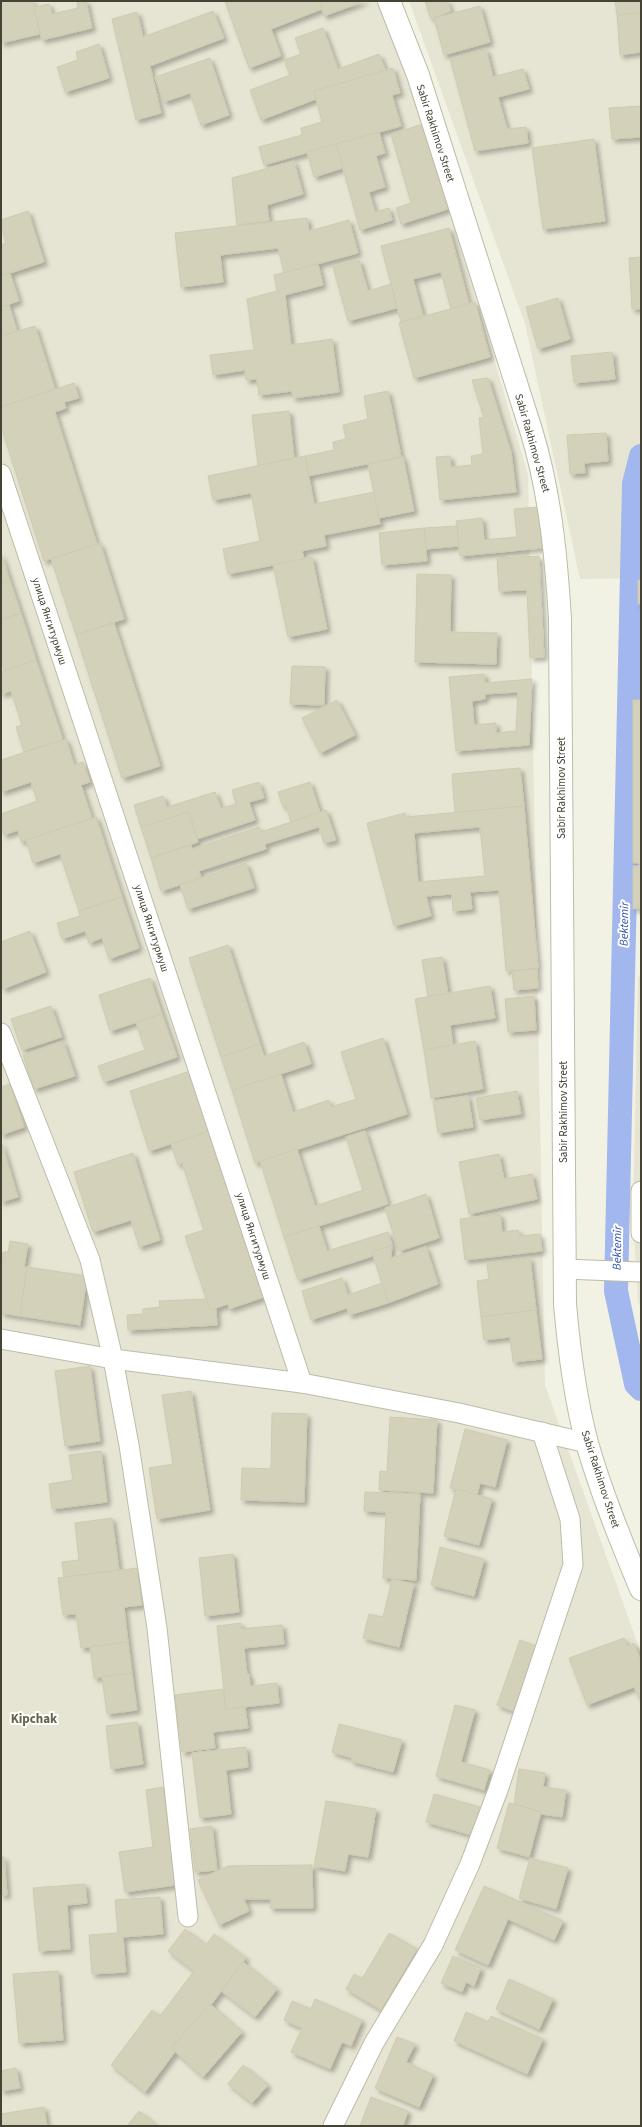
<svg xmlns="http://www.w3.org/2000/svg" width="642" height="2127" viewBox="0 0 642 2127" font-family="'Source Sans 3',sans-serif">
<defs>
<filter id="shadow"><feDropShadow dx="3.5" dy="3.5" stdDeviation="2" flood-color="#0004"/></filter>
</defs>
<rect width="100%" height="100%" fill="#f2f2e4"/>
<!-- residential -->
<g fill="#e6e5d3">
<path d="M1 1H378L413 97 452 215 528 475 545 1385 641 1653V2126H1Z"/>
<path d="M409 1H641V578L580 579 525 324Z"/>
<path d="M641 976V1308L638 1300 633 1215 638 977Z"/>
</g>
<g fill="none" stroke-linecap="round" stroke-linejoin="round">
<!-- canal -->
<path stroke="#a1b7ee" stroke-width="24" d="M641 456 634 484 616 1291 636 1384 641 1389"/>
</g>
<!-- building -->
<g fill="#d3d1ba" stroke="#cecbae" fill-rule="evenodd" filter="url(#shadow)">
<path d="M1 1H33L40 34 1 43Z"/>
<path d="M77 1H86L92 28 42 40 34 7 49 4 52 14 78 8Z"/>
<path d="M225 1H319L322 9 271 29 281 56 249 68Z"/>
<path d="M319 1H365L324 16Z"/>
<path d="M425 1H447L451 11 431 19Z"/>
<path d="M615 1H641V13L617 15Z"/>
<path d="M480 6 490 42 444 55 434 18Z"/>
<path d="M213 11 224 38 150 66 161 113 136 120 112 19 137 12 143 37Z"/>
<path d="M641 13V52L620 55 617 15Z"/>
<path d="M323 28 338 69 379 54 386 71 314 91 316 99 261 120 250 90 290 75 284 60 301 54 295 38Z"/>
<path d="M99 44 109 78 65 92 57 67 78 60 76 52Z"/>
<path d="M486 49 493 77 523 69 529 89 498 97 507 129 526 127 528 143 475 151 450 59Z"/>
<path d="M210 58 229 115 201 125 190 93 164 102 155 77Z"/>
<path d="M393 68 400 93 392 95 401 126 264 165 259 147 302 135 301 128 322 122 314 91Z"/>
<path d="M641 106V137L612 139 609 108Z"/>
<path d="M423 124 448 209 401 224 396 208 411 203 391 134Z"/>
<path d="M379 132 385 153 376 156 385 187 369 192 375 212 389 208 392 220 360 230 336 144Z"/>
<path d="M594 139 605 221 543 229 532 148Z"/>
<path d="M336 144 343 168 314 177 307 152Z"/>
<path d="M294 161 303 194 267 205 269 221 237 225 232 178Z"/>
<path d="M28 211 44 262 1 276V245L6 243 1 226V220Z"/>
<path d="M307 218 309 231 349 220 358 253 284 273 278 248 220 255 223 282 181 287 175 233Z"/>
<path d="M449 228 469 304 451 309 441 272 413 279 423 316 401 322 381 246Z"/>
<path d="M641 257V309H632L629 258Z"/>
<path d="M359 260 368 291 391 284 397 308 348 321 333 267Z"/>
<path d="M318 264 323 285 285 295 291 345 332 339 339 392 293 398 292 391 259 395 257 379 246 380 245 370 213 375 210 355 254 350 247 299 277 291 274 275Z"/>
<path d="M10 273 19 301 1 307V276Z"/>
<path d="M558 298 570 339 538 349 526 307Z"/>
<path d="M475 302 490 357 414 378 399 323Z"/>
<path d="M9 305 17 331 1 336V307Z"/>
<path d="M35 326 55 389 1 407V336Z"/>
<path d="M612 352 615 379 574 383 571 356Z"/>
<path d="M488 378 511 452 516 492 440 500 436 457 450 456 451 467 472 465 471 456 483 454 479 418H484L472 380Z"/>
<path d="M74 383 79 398 64 402 66 408 55 412 97 544 44 561 1 426V407Z"/>
<path d="M388 391 401 457 308 476 305 456 334 450 333 442 346 439 343 425 368 419 364 396Z"/>
<path d="M289 411 294 458 258 466 252 415Z"/>
<path d="M606 433 608 461 584 463 585 473 570 474 567 435Z"/>
<path d="M305 456 314 504 374 492 380 524 324 535 326 546 302 551 304 559 228 574 223 549 260 541 251 493 213 500 208 476Z"/>
<path d="M403 457 414 511 379 518 368 464Z"/>
<path d="M538 507 542 548 460 556 456 521 482 518 484 540 517 537 514 509Z"/>
<path d="M457 526 459 546 426 549 424 528Z"/>
<path d="M424 528 427 561 382 565 379 533Z"/>
<path d="M100 543 124 619 76 635 51 559Z"/>
<path d="M1 553 10 581 1 584Z"/>
<path d="M539 556 544 657 530 658 527 590 499 591 497 558Z"/>
<path d="M312 557 327 629 288 637 273 565Z"/>
<path d="M417 574 451 575 450 632 497 633 496 664 415 662Z"/>
<rect x="638" y="580" width="3" height="24"/>
<path d="M10 581 21 613 1 620V584Z"/>
<path d="M21 613 36 660 4 671 1 660V620Z"/>
<path d="M114 623 160 766 122 778 76 635Z"/>
<path d="M36 660 63 740 24 752 16 727 22 725 11 691 1 694V672Z"/>
<path d="M292 666 325 667 324 705 290 704Z"/>
<path d="M484 674 485 683 532 679 529 745 456 751 449 677ZM518 692 516 731 496 733V723L474 725 472 701 485 699V694Z"/>
<path d="M337 700 355 735 320 753 302 718Z"/>
<rect x="633" y="700" width="8" height="163"/>
<path d="M66 739 74 765 83 762 90 782 81 785 92 818 21 842 18 830 4 835 1 827V814L37 801 31 782 1 792V760Z"/>
<path d="M520 768 524 806 455 813 452 774Z"/>
<path d="M259 782 264 798 249 802 255 820 197 839 189 812 141 827 134 805 163 796 167 807 215 792 221 808 236 804 232 790Z"/>
<path d="M310 782 320 812 291 822 286 806 283 807 278 792Z"/>
<path d="M524 806 538 968 506 971 499 890 470 892 472 909 453 911 452 894 426 896 431 916 394 926 367 823 405 813 406 817ZM480 827 485 876 418 882 414 833Z"/>
<path d="M326 810 336 840 324 843 319 827 265 844 266 849 199 871 201 878 161 891 151 858 191 845 192 849 259 827 261 832Z"/>
<path d="M189 812 198 842 151 858 141 827Z"/>
<path d="M96 817 122 897 79 911 60 854 33 863 26 840Z"/>
<path d="M246 863 254 888 188 909 180 885Z"/>
<path d="M633 866H641V908L633 909Z"/>
<path d="M122 897 139 948 109 959 102 938 89 943 85 931 62 939 57 923 80 916 79 911Z"/>
<path d="M30 931 46 972 3 989 1 983V942Z"/>
<path d="M228 945 260 1044 221 1057 189 958Z"/>
<path d="M442 957 448 994 428 997 422 960Z"/>
<path d="M537 969 538 988 514 990 512 971Z"/>
<path d="M150 978 162 1014 110 1031 99 995Z"/>
<path d="M490 986 495 1018 450 1025 453 1045 424 1050 415 999Z"/>
<path d="M534 996 536 1030 508 1032 505 999Z"/>
<path d="M51 1006 62 1037 22 1050 11 1019Z"/>
<path d="M162 1014 177 1057 104 1082 98 1066 145 1050 136 1022Z"/>
<path d="M383 1038 407 1114 255 1163 232 1090 281 1074 293 1112 329 1100 331 1107 356 1099 341 1052Z"/>
<path d="M63 1041 75 1076 34 1089 23 1055Z"/>
<path d="M475 1041 483 1089 431 1098 424 1050Z"/>
<path d="M304 1042 311 1064 232 1090 221 1057 260 1044 264 1056Z"/>
<path d="M190 1071 210 1131 149 1151 130 1091Z"/>
<path d="M10 1084 24 1127 1 1135V1087Z"/>
<path d="M517 1091 521 1114 480 1120 476 1098Z"/>
<path d="M468 1096 473 1127 438 1133 433 1101Z"/>
<path d="M210 1131 264 1297 229 1309 228 1304 210 1310 185 1236 204 1230 182 1163 178 1165 171 1144Z"/>
<path d="M365 1131 388 1204 284 1237 260 1161 297 1149 315 1206 363 1190 346 1137Z"/>
<path d="M1 1141 18 1197 1 1202Z"/>
<path d="M133 1153 160 1240 139 1247 131 1220 93 1232 74 1172Z"/>
<path d="M499 1154 504 1179 532 1174 537 1199 469 1214 459 1162Z"/>
<path d="M426 1194 439 1238 399 1251 385 1208Z"/>
<path d="M500 1214 502 1232 518 1230 519 1236 540 1234 542 1251 465 1260 460 1219Z"/>
<path d="M319 1226 327 1251 388 1232 392 1245 372 1252 373 1256 298 1280 284 1237Z"/>
<path d="M10 1241 28 1244 24 1267H27L20 1316 1 1313V1266L3 1252H8Z"/>
<path d="M392 1245 391 1258 426 1247 438 1284 388 1303 372 1252Z"/>
<path d="M530 1258 536 1310 481 1317 477 1281 489 1279 487 1264Z"/>
<path d="M27 1267 87 1276 80 1325 20 1316Z"/>
<path d="M342 1278 348 1295 382 1283 388 1303 349 1315 347 1308 311 1320 302 1291Z"/>
<path d="M206 1299 210 1310 216 1308 217 1325 128 1330 127 1315 143 1314V1309L160 1307 159 1301Z"/>
<path d="M536 1310 542 1359 513 1362 510 1337 484 1340 481 1317Z"/>
<path d="M90 1366 100 1441 65 1446 55 1371Z"/>
<path d="M191 1391 210 1510 157 1519 149 1468 173 1464 162 1395Z"/>
<path d="M272 1413 307 1414 304 1502 241 1500 242 1468 271 1469Z"/>
<path d="M390 1417 437 1420 433 1493 379 1490 380 1471 387 1472Z"/>
<path d="M465 1429 507 1440 495 1487 480 1483 477 1495 450 1488Z"/>
<path d="M101 1451 107 1502 52 1509 49 1484 73 1480 69 1455Z"/>
<path d="M456 1489 492 1499 479 1545 444 1536Z"/>
<path d="M365 1492 420 1494 416 1580 383 1578 386 1512 364 1511Z"/>
<path d="M112 1518 119 1570 64 1577 62 1562 79 1560 75 1523Z"/>
<path d="M440 1547 484 1559 474 1596 431 1585Z"/>
<path d="M233 1554 239 1612 205 1616 199 1558Z"/>
<path d="M137 1568 142 1605 124 1607 128 1642 81 1648 76 1614 63 1615 58 1578Z"/>
<path d="M392 1579 414 1584 399 1647 363 1638 369 1614 383 1617Z"/>
<path d="M241 1623V1629L282 1625 284 1644 244 1648 247 1674H249L250 1686 277 1683 279 1703 226 1709 217 1626Z"/>
<path d="M624 1638 627 1646 634 1643 641 1661V1697L639 1698 634 1687 587 1705 569 1658Z"/>
<path d="M520 1640 539 1647 516 1712 497 1705Z"/>
<path d="M128 1642 132 1673 94 1678 90 1647Z"/>
<path d="M132 1673 137 1710 107 1714 102 1677Z"/>
<path d="M223 1689 226 1709 245 1707 248 1728 213 1732 215 1748 182 1752 175 1695Z"/>
<path d="M455 1705 475 1710 461 1762 490 1770 484 1790 436 1776Z"/>
<path d="M137 1722 143 1764 111 1769 106 1726Z"/>
<path d="M339 1724 402 1740 393 1772 351 1761 352 1758 332 1752Z"/>
<path d="M246 1747 248 1767 226 1770 231 1814 200 1818 192 1753Z"/>
<path d="M519 1769 545 1773 543 1787 566 1790 562 1817 541 1814V1812L514 1804Z"/>
<path d="M163 1787 176 1885 125 1892 119 1852 153 1847 146 1790Z"/>
<path d="M434 1794 483 1808 475 1836 426 1822Z"/>
<path d="M326 1801 376 1809 368 1857 348 1854 345 1871 314 1866Z"/>
<path d="M509 1803 541 1812 529 1857 497 1848Z"/>
<path d="M212 1826 217 1870 195 1872 190 1829Z"/>
<path d="M1 1857H4L7 1895H1Z"/>
<path d="M530 1858 568 1868 556 1909 519 1898Z"/>
<path d="M312 1865 313 1908H270L271 1899H244L249 1911 219 1925 198 1880 228 1866Z"/>
<path d="M85 1884 87 1903 67 1905 70 1949 39 1951 33 1888Z"/>
<path d="M484 1886 563 1921 554 1940 508 1919 488 1965 455 1950Z"/>
<path d="M160 1897 163 1934 123 1937 126 1972 92 1974 89 1935 118 1933 115 1900Z"/>
<path d="M185 1929 206 1945 214 1934 246 1958 211 2005 171 2048 175 2052 145 2092 111 2065 152 2010 160 2016 194 1971 168 1951Z"/>
<path d="M389 1933 417 1949 381 2010 346 1989 354 1974 362 1979Z"/>
<path d="M453 1956 481 1968 474 1986 466 1982 462 1992 441 1983Z"/>
<path d="M243 1962 277 1989 255 2017 221 1991Z"/>
<path d="M58 1971 63 2040 19 2043 13 1974Z"/>
<path d="M509 1979 553 1999 539 2029 496 2009Z"/>
<path d="M315 1999 362 2020 351 2046 342 2042 330 2069 291 2052 302 2028 284 2020 292 2001 311 2009Z"/>
<path d="M210 2004 242 2032 203 2077 171 2048Z"/>
<path d="M466 2012 488 2022 491 2016 543 2039 527 2074 454 2041Z"/>
<path d="M397 2037 415 2044 406 2062 433 2075 419 2107 375 2088Z"/>
<path d="M243 2065 268 2085 252 2103 228 2084Z"/>
<path d="M16 2068 20 2088 1 2091V2071Z"/>
<path d="M371 2097 408 2111 403 2126H360Z"/>
<path d="M44 2107 47 2126H1V2114Z"/>
<path d="M139 2111 158 2126H127Z"/>
</g>
<g fill="none" stroke-linecap="round" stroke-linejoin="round">
<defs>
<g id="minor">
<path d="M1 474 302 1383"/>
<path d="M1 1033 90 1260 113 1359 129 1445 157 1628 188 1917"/>
<path d="M641 1191V1233"/>
<path d="M564 1269 641 1272"/>
<path d="M1 1339 113 1359 302 1383 459 1413 587 1443"/>
<path d="M333 2126 374 2043 433 1945 470 1864 498 1790 573 1565 570 1519 542 1432"/>
</g>
<path id="tertiary" d="M389 1 418 75 531 430C550 492 556 554 560 619L565 1304C569 1350 575 1398 587 1443 601 1492 621 1541 641 1589"/>
</defs>
<!-- minor casing -->
<use href="#minor" stroke="#bdbca7" stroke-width="21"/>
<!-- tertiary casing -->
<use href="#tertiary" stroke="#bdbca7" stroke-width="24"/>
<!-- minor -->
<use href="#minor" stroke="#fff" stroke-width="19"/>
<!-- tertiary -->
<use href="#tertiary" stroke="#fff" stroke-width="22"/>
</g>
<g text-anchor="middle" stroke-width="4" stroke-linejoin="round" paint-order="stroke">
<!-- street labels -->
<g font-size="11" fill="#444334" stroke="#fff">
<text transform="translate(436 133) rotate(72)" y="4">Sabir Rakhimov Street</text>
<text transform="translate(533 443) rotate(74)" y="4">Sabir Rakhimov Street</text>
<text transform="translate(50 621) rotate(72)" y="4">улица Янгитурмуш</text>
<text transform="translate(561 788) rotate(-90)" y="4">Sabir Rakhimov Street</text>
<text transform="translate(152 928) rotate(72)" y="4">улица Янгитурмуш</text>
<text transform="translate(563 1112) rotate(-90)" y="4">Sabir Rakhimov Street</text>
<text transform="translate(254 1236) rotate(72)" y="4">улица Янгитурмуш</text>
<text transform="translate(601 1479) rotate(72)" y="4">Sabir Rakhimov Street</text>
</g>
<!-- water labels -->
<g font-size="12" font-style="italic" fill="#3152ac" stroke="#fff">
<text transform="translate(624 924) rotate(-89)" y="4">Bektemir</text>
<text transform="translate(617 1248) rotate(-89)" y="4">Bektemir</text>
</g>
<!-- quarter labels -->
<g font-size="13" font-weight="bold" fill="#66644c" stroke="#fff">
<text x="34" y="1723">Kipchak</text>
</g>
</g>
<!-- border -->
<rect width="642" height="2127" fill="none" stroke="#444334" stroke-width="4"/>
</svg>
